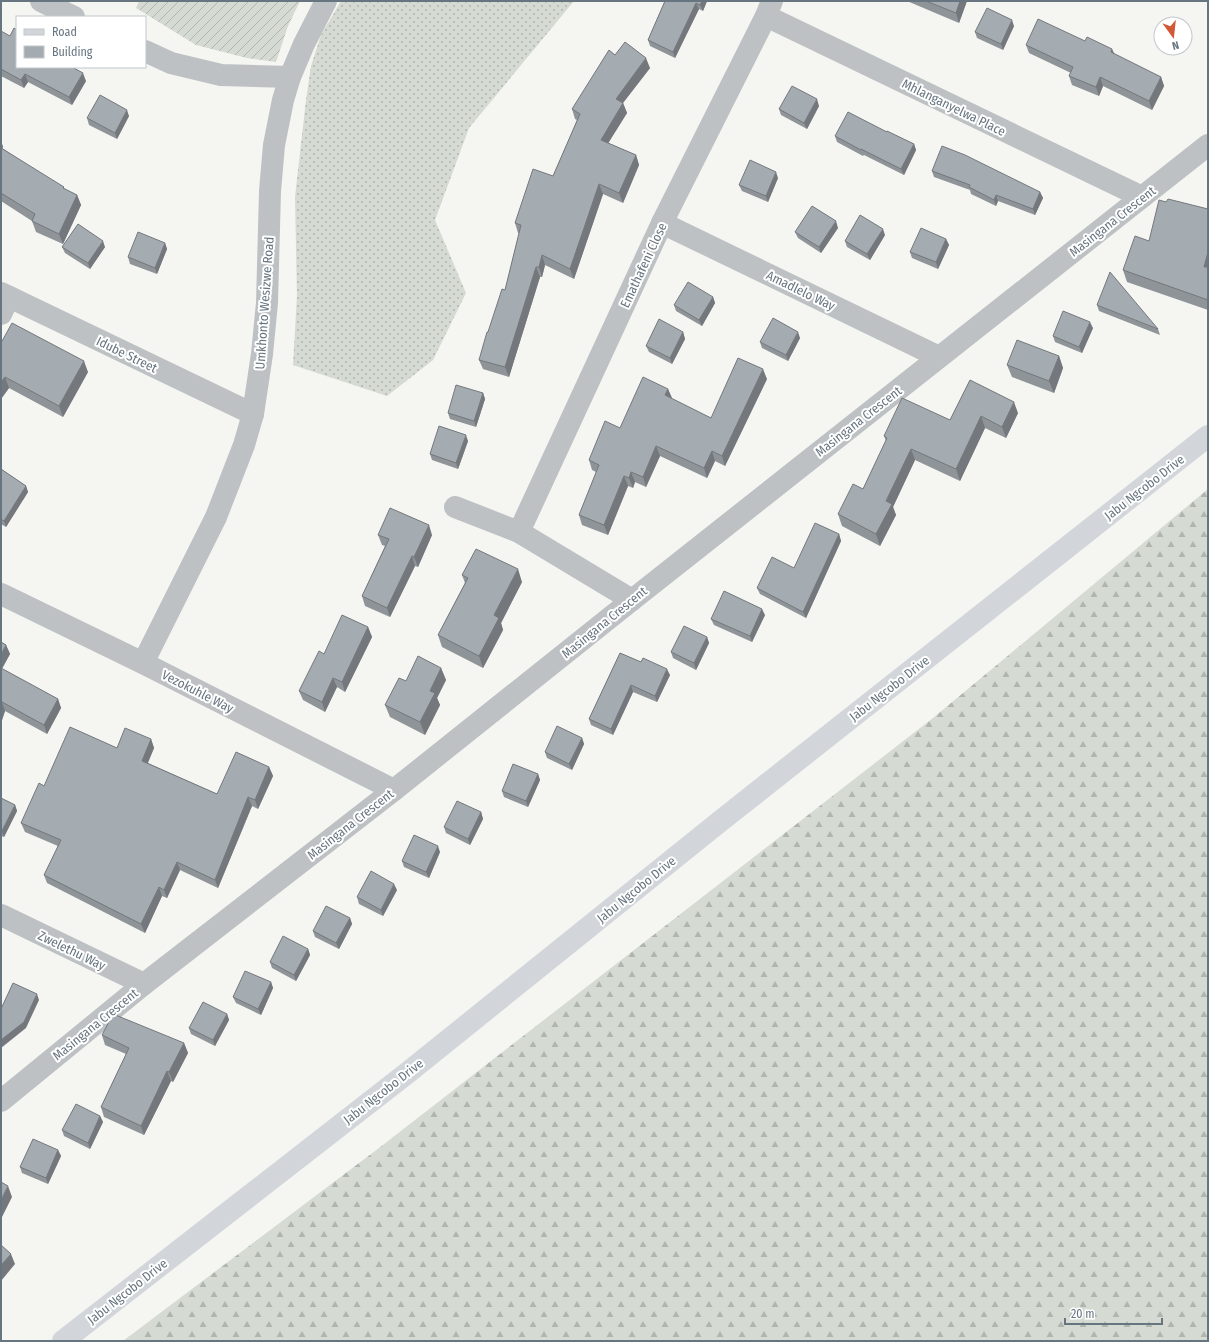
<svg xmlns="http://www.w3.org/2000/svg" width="1209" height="1342" viewBox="0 0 1209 1342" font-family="'Fira Sans Condensed',sans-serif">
<defs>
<pattern id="grass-dots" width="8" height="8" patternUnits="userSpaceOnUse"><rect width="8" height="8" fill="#d5dad2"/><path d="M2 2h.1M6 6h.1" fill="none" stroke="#b1b5b0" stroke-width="1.8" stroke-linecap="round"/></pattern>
<pattern id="forest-firs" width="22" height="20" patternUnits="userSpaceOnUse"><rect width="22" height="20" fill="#d5dad2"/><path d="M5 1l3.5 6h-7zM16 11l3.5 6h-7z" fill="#b1b5b0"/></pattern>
<pattern id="garden-furrows" width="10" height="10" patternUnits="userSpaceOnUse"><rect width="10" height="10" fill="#d5dad2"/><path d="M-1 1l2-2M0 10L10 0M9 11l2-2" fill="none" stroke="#b1b5b0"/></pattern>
</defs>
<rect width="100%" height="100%" fill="#f5f5f2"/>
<!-- grass -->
<path fill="url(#grass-dots)" d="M341 1H574L469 128 435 220 466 293 433 360 387 396 293 365 297 296 295 197 306 100 311 66 321 35Z"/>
<!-- forest -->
<path fill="url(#forest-firs)" d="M1208 489V1341H123L379 1148 933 718Z"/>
<!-- garden -->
<path fill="url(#garden-furrows)" d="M139 1H300L288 26 276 62 247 58 196 45 136 8Z"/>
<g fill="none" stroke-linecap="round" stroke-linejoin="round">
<!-- minor -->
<g stroke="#bdc1c4" stroke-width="22">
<path d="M41 1 74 17"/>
<path d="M766 16 1142 197"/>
<path d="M145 51 171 63 221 75 290 77"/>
<path d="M662 223 939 357"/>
<path d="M1 293 253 414"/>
<path d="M1 314 9 297"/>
<path d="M455 507 519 532"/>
<path d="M1 594 143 663 394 790"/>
<path d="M632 600 519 532 662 223 766 16 772 1"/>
<path d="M143 663 216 517 244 445 253 414 262 354 267 303 270 191 274 145 283 100 290 77 304 44 326 1"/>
<path d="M1 915 144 984"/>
<path d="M1 1101 144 984 394 790 632 600 1208 145"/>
</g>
<!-- secondary -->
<path stroke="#d2d6da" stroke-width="22" d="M63 1341 406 1074 723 819 1208 436"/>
</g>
<!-- wall -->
<g fill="#8e9498">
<path d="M665 1H707L703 11 699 9 675 58 650 46 648 40Z"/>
<path d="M907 1H967L959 23Z"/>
<path d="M1014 26 1003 50 977 38 975 32Z"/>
<path d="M1 31 17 67 86 81 72 105 28 82 24 88 1 76Z"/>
<path d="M1085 41 1114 54 1161 77 1164 86 1152 110 1103 86 1099 96 1072 85 1069 76 1071 73 1029 53 1026 45Z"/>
<path d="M615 55 650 68 623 103 627 113 608 143 636 155 639 165 623 203 603 194 574 279 545 265 542 277H540L509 377 483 369 479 360 488 332 505 290 519 233H518L515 223 553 176 577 120 575 119 572 109Z"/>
<path d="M819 106 807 129 781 115 779 109Z"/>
<path d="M129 116 117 139 89 125 87 118Z"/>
<path d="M887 132 914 144 916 150 904 175 864 155 863 156 837 142 835 136Z"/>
<path d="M1 141 3 147 2 148 65 189 77 195 81 205 63 244 36 232 32 221 1 201Z"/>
<path d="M932 171 1040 192 1043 198 1035 215 998 201 996 206 971 194 970 190 934 177Z"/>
<path d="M778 178 768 202 742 191 739 185Z"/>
<path d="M1208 209V310L1127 282 1123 270 1149 241Z"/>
<path d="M838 228 821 253 798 238 795 232Z"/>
<path d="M885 235 870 260 847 247 845 241Z"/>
<path d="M946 239 949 245 938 269 912 258 910 252Z"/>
<path d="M165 243 167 249 157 274 130 264 128 257Z"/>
<path d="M62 247H105L90 269 65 253Z"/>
<path d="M713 297 715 303 702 326 676 311 674 305Z"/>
<path d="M1097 305 1158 329 1160 335 1099 311Z"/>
<path d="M1093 328 1082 353 1055 342 1053 336Z"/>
<path d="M683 332 685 339 672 364 649 352 646 346Z"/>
<path d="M800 338 788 361 762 348 760 342Z"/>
<path d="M1 343 88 372 63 417 9 388 1 399Z"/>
<path d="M1059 356 1063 368 1054 393 1012 377 1007 365Z"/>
<path d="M767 379 725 466 715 461 707 478 660 456 646 487 635 482 633 488 628 486 608 535 582 525 579 515 596 472 592 470 589 460 620 428 668 389 672 399 711 418Z"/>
<path d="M970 380 1018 413 1006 438 985 428 960 481 915 460 893 507 896 515 880 546 842 526 838 514 863 489 886 441 884 436 950 420Z"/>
<path d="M483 393 485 399 476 427 450 419 448 413Z"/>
<path d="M468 441 458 469 432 460 430 454Z"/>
<path d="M1 469 26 486 28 492 6 527 1 524Z"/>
<path d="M839 534 841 541 806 618 760 594 757 588 794 568Z"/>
<path d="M378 535H432L418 567 415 566 390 617 365 606 362 596 385 546 382 545Z"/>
<path d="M462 575 522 582 501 623 503 630 483 668 442 647 438 635 465 583Z"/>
<path d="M765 615 752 642 714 625 711 619Z"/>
<path d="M368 627 372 637 345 692 337 687 325 712 303 700 299 691 324 654Z"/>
<path d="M707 637 709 643 696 670 673 658 671 652Z"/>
<path d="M1 642 6 645 10 654 2 669 58 699 61 708 47 734 5 711 1 723Z"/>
<path d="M620 653 670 675 657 702 633 692 613 735 591 725 589 719Z"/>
<path d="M441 668 446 680 437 698 440 705 425 735 390 717 385 705 406 681Z"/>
<path d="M582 738 584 744 572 770 547 758 545 752Z"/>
<path d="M151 739 154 748 148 763 217 794 269 767 273 776 258 809 252 806 218 888 180 870 167 898 162 896 145 933 47 883 44 875 58 846 25 832 21 823 44 786 117 748Z"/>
<path d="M538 774 540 780 528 807 504 797 502 791Z"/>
<path d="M1 798 15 805 17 811 4 837 1 836Z"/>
<path d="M481 812 483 819 470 845 446 833 444 827Z"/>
<path d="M440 852 429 878 404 867 402 861Z"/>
<path d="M397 890 383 916 359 904 357 897Z"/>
<path d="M350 918 352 924 339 949 315 937 313 931Z"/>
<path d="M308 949 310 955 296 981 272 968 270 962Z"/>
<path d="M271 982 273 988 261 1015 236 1003 233 997Z"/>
<path d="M227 1014 229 1020 215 1046 191 1034 189 1028Z"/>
<path d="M102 1035 184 1043 188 1053 173 1082 171 1081 144 1135 104 1117 101 1107 126 1054 105 1045Z"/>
<path d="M100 1116 103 1122 90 1149 64 1136 62 1130Z"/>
<path d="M58 1150 61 1156 48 1184 22 1173 20 1167Z"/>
</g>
<!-- shaded-wall -->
<g fill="#74787c">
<path d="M702 1H707L703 11 700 5Z"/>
<path d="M960 1H967L959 23 956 13Z"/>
<path d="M696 3 699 9 675 58 673 52Z"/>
<path d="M1012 20 1014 26 1003 50 1001 44Z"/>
<path d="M1112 49 1116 57 1111 52Z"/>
<path d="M646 58 650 68 619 108 616 99Z"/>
<path d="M83 73 86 81 72 105 69 97Z"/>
<path d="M25 74 28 82 24 88 21 80Z"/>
<path d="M1100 77 1103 86 1099 96 1096 87Z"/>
<path d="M1161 77 1164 86 1152 110 1149 101Z"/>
<path d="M817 99 819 106 807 129 804 123Z"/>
<path d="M623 103 627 113 604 150 601 140Z"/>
<path d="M127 110 129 116 117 139 115 133Z"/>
<path d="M1 141 3 147 1 151Z"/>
<path d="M914 144 916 150 904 175 901 169Z"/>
<path d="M636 155 639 165 623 203 619 193Z"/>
<path d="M776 172 778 178 768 202 766 196Z"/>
<path d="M599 184 603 194 574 279 570 269Z"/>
<path d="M1040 192 1043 198 1035 215 1033 209Z"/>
<path d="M77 195 81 205 63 244 59 234Z"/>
<path d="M996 195 998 201 996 206 994 200Z"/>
<path d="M836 221 838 228 821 253 819 247Z"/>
<path d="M883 229 885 235 870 260 867 254Z"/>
<path d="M946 239 949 245 938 269 936 262Z"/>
<path d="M103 241 105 247 90 269 88 263Z"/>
<path d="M165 243 167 249 157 274 155 268Z"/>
<path d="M1208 252V278L1204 267Z"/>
<path d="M542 255 545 265 542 277 539 267Z"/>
<path d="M536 267 540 277 509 377 505 367Z"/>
<path d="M713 297 715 303 702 326 699 320Z"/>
<path d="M1090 322 1093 328 1082 353 1079 347Z"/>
<path d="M683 332 685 339 672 364 670 358Z"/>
<path d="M798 332 800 338 788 361 786 355Z"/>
<path d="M1059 356 1063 368 1054 393 1049 381Z"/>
<path d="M84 361 88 372 63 417 59 406Z"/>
<path d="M763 369 767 379 725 466 722 456Z"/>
<path d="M5 377 9 388 1 399V382Z"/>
<path d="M668 389 672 398 669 405 665 395Z"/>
<path d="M483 393 485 399 476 427 474 421Z"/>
<path d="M1014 402 1018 413 1006 438 1002 427Z"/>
<path d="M981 416 985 428 960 481 956 469Z"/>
<path d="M466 435 468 441 458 469 456 463Z"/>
<path d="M656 446 660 456 646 487 643 477Z"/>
<path d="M911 449 915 460 893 507 896 515 880 546 876 534 886 501Z"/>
<path d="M712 451 715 461 707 478 704 468Z"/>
<path d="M631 472 635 482 633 488 629 478Z"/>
<path d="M624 476 628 486 608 535 604 525Z"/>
<path d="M26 486 28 492 6 527 4 521Z"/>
<path d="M429 525 432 535 418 567 414 557Z"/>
<path d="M839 534 841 541 806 618 803 612Z"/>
<path d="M412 556 415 566 390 617 387 608Z"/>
<path d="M518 569 522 582 501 623 503 630 483 668 479 656 494 615Z"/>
<path d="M762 609 765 615 752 642 750 636Z"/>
<path d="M368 627 372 637 345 692 342 682Z"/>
<path d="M707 637 709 643 696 670 694 663Z"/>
<path d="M6 645 10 654 1 670V655Z"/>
<path d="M441 668 446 680 437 698 440 705 425 735 420 722 430 691Z"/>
<path d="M667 669 670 675 657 702 655 696Z"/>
<path d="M333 678 337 687 325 712 322 702Z"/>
<path d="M631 685 633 692 613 735 611 729Z"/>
<path d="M58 699 61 708 47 734 44 725Z"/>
<path d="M2 702 5 711 1 723V705Z"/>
<path d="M582 738 584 744 572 770 569 764Z"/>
<path d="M151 739 154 748 145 769 142 761Z"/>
<path d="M269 767 273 776 258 809 255 800Z"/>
<path d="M538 774 540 780 528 807 526 801Z"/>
<path d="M248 797 252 806 218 888 215 880Z"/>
<path d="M15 805 17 811 4 837 2 831Z"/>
<path d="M481 812 483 819 470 845 468 839Z"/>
<path d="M438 846 440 852 429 878 426 872Z"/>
<path d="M177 862 180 870 167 898 164 890Z"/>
<path d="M394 884 397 890 383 916 381 910Z"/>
<path d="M159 887 162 896 145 933 141 924Z"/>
<path d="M350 918 352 924 339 949 336 943Z"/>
<path d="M308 949 310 955 296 981 294 975Z"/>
<path d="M271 982 273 988 261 1015 258 1009Z"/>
<path d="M37 994 39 1000 26 1028 1 1048V1040Z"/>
<path d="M227 1014 229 1020 215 1046 213 1040Z"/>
<path d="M184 1043 188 1053 173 1082 169 1072Z"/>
<path d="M167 1071 171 1081 144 1135 141 1126Z"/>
<path d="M100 1116 103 1122 90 1149 88 1143Z"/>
<path d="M58 1150 61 1156 48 1184 46 1178Z"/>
<path d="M8 1186 12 1197 1 1219V1200Z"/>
<path d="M11 1254 15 1264 1 1281V1265Z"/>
</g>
<!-- building -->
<g fill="#a5acb1" stroke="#74787c">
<path d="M665 1H702L700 5 696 3 673 52 648 40Z"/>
<path d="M926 1H960L956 13Z"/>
<path d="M987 8 1012 20 1001 44 975 32Z"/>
<path d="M1038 19 1085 41 1087 37 1112 49 1111 52 1161 77 1149 101 1100 77 1096 87 1069 76 1073 67 1026 45Z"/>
<path d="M14 28 17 30V67H72L83 73 69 97 25 74 21 80 1 69V31L10 36Z"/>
<path d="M625 42 646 58 616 99 623 103 601 140 636 155 619 193 599 184 570 269 542 255 539 267H536L505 367 479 360 487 332H488L502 289 505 290 521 225 515 223 533 169 553 176 580 114 572 109 609 50 615 55Z"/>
<path d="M792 86 817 99 804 123 779 109Z"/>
<path d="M100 95 127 110 115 133 87 118Z"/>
<path d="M848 112 887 132V131L914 144 901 169 861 149V150L835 136Z"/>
<path d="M942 146 965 155 1040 192 1033 209 996 195 994 200 969 187 970 185 932 171Z"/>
<path d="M1 148 64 187 63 188 77 195 59 234 32 221 35 214 1 193Z"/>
<path d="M750 160 776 172 766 196 739 185Z"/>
<path d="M1168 199 1208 209V252L1204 267H1208V300L1123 270 1135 236 1149 241 1159 200 1166 202Z"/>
<path d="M812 206 836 221 819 247 795 232Z"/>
<path d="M860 215 883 229 867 254 845 241Z"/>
<path d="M78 224 103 241 88 263 62 247Z"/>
<path d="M921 228 946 239 936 262 910 252Z"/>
<path d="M138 232 165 243 155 268 128 257Z"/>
<path d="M1110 272 1158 329 1097 305Z"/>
<path d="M688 282 713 297 699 320 674 305Z"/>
<path d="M1063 311 1090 322 1079 347 1053 336Z"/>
<path d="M773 318 798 332 786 355 760 342Z"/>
<path d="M659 319 683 332 670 358 646 346Z"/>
<path d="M12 323 84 361 59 406 5 377 1 382V343Z"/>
<path d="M1017 340 1059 356 1049 381 1007 365Z"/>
<path d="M738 358 763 369 722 456 712 451 704 468 656 446 643 477 631 472 629 478 624 476 604 525 579 515 599 465 589 460 605 421 620 428 643 377 668 389 665 395 711 418Z"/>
<path d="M970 380 1014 402 1002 427 981 416 956 469 911 449 886 501 892 504 876 534 838 514 853 484 863 489 887 438 884 436 902 398 950 420Z"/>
<path d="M456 385 483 393 474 421 448 413Z"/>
<path d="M439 426 466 435 456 463 430 454Z"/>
<path d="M1 469 26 486 4 521 1 519Z"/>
<path d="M390 508 429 525 414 557 412 556 387 608 362 596 389 539 378 535Z"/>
<path d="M815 523 839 534 803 612 757 588 772 557 794 568Z"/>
<path d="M476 549 518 569 494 615 499 618 479 656 438 635 468 578 462 575Z"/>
<path d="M724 591 762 609 750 636 711 619Z"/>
<path d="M342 615 368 627 342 682 333 678 322 702 299 691 319 651 324 654Z"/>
<path d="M684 626 707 637 694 663 671 652Z"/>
<path d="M1 642 6 645 1 655Z"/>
<path d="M620 653 641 662 643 658 667 669 655 696 631 685 611 729 589 719Z"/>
<path d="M418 656 441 668 430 691 435 693 420 722 385 705 399 678 406 681Z"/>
<path d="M1 668 58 699 44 725 2 702 1 705Z"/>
<path d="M557 726 582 738 569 764 545 752Z"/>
<path d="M70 727 117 748 125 728 151 739 142 761 217 794 236 752 269 767 255 800 248 797 215 880 177 862 164 890 159 887 141 924 44 875 61 840 21 823 39 783 44 786Z"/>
<path d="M513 764 538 774 526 801 502 791Z"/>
<path d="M1 798 15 805 2 831 1 830Z"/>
<path d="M457 801 481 812 468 839 444 827Z"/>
<path d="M414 835 438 846 426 872 402 861Z"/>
<path d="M371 871 394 884 381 910 357 897Z"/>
<path d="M326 906 350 918 336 943 313 931Z"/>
<path d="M283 936 308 949 294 975 270 962Z"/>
<path d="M245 971 271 982 258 1009 233 997Z"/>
<path d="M13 983 37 994 24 1022 1 1040V1009Z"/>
<path d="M203 1002 227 1014 213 1040 189 1028Z"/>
<path d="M113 1014 184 1043 169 1072 167 1071 141 1126 101 1107 129 1048 102 1035Z"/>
<path d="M76 1104 100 1116 88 1143 62 1130Z"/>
<path d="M33 1139 58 1150 46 1178 20 1167Z"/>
<path d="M1 1182 8 1186 1 1200Z"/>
<path d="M1 1245 11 1254 1 1265Z"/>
</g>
<g text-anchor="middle" stroke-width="4" stroke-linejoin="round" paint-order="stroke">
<!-- street labels -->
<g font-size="13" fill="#677580" stroke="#fff">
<text transform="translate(954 107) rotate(26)" y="5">Mhlanganyelwa Place</text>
<text transform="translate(1112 221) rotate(-38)" y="5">Masingana Crescent</text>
<text transform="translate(643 265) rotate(-65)" y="5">Emathafeni Close</text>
<text transform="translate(801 290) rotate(26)" y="5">Amadlelo Way</text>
<text transform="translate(264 303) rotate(-86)" y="5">Umkhonto Wesizwe Road</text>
<text transform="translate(127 354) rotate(26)" y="5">Idube Street</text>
<text transform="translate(858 421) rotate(-38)" y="5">Masingana Crescent</text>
<text transform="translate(1144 487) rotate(-38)" y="5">Jabu Ngcobo Drive</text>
<text transform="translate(604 622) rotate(-39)" y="5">Masingana Crescent</text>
<text transform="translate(889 688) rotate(-38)" y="5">Jabu Ngcobo Drive</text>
<text transform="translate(198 691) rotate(27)" y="5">Vezokuhle Way</text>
<text transform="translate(350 824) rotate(-38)" y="5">Masingana Crescent</text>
<text transform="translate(636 889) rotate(-39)" y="5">Jabu Ngcobo Drive</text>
<text transform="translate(72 950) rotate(26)" y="5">Zwelethu Way</text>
<text transform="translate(95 1024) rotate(-39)" y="5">Masingana Crescent</text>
<text transform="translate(383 1091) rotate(-38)" y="5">Jabu Ngcobo Drive</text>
<text transform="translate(127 1291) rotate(-38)" y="5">Jabu Ngcobo Drive</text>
</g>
</g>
<!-- border -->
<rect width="1209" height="1342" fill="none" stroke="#677580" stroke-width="4"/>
<!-- legend -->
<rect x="16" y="16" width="130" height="52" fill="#ffffff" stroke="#c2c8cc"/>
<rect x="24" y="29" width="20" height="6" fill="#d2d6da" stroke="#c2c8cc"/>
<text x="52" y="36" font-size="12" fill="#677580">Road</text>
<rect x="24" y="46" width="20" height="12" fill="#a5acb1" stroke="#c2c8cc"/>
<text x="52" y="56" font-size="12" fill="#677580">Building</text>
<!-- north arrow -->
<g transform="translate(1173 36) rotate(165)"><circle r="19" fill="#ffffff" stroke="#c2c8cc"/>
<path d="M0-3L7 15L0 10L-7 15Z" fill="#d25836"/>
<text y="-6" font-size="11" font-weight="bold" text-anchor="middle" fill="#677580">N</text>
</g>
<!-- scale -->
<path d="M1065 1318v6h97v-6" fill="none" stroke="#677580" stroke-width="2"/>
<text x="1071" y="1318" font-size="12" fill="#677580" stroke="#ffffff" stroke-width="3" paint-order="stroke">20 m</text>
</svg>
